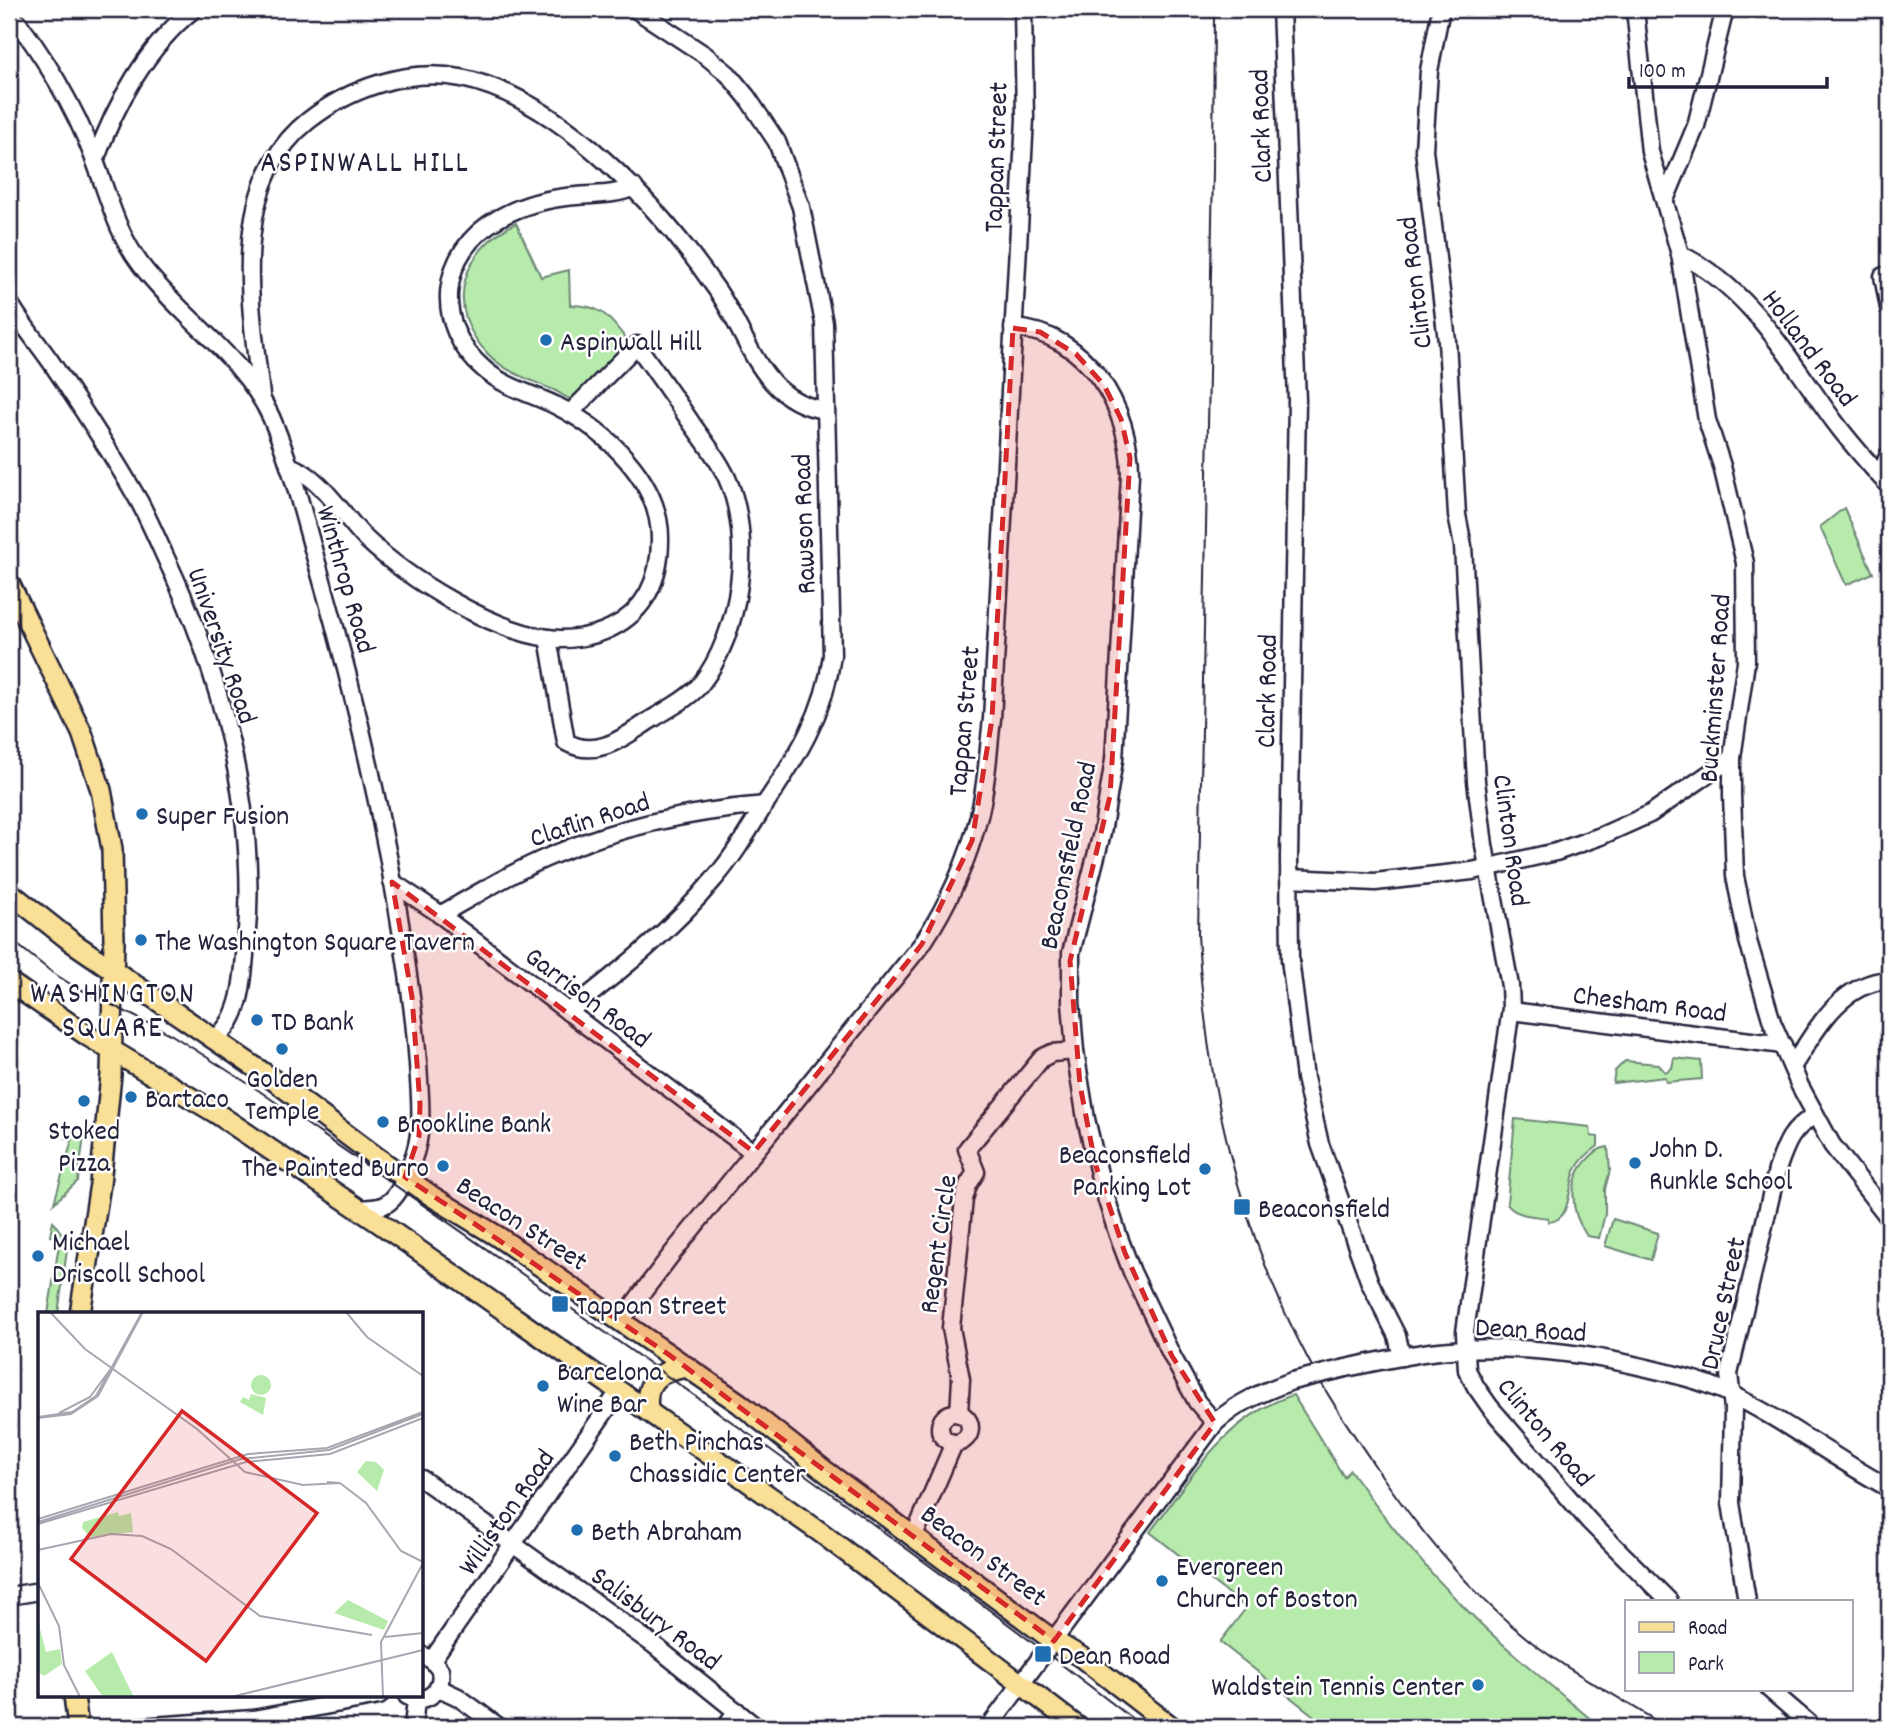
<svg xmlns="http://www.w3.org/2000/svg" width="1898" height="1736" viewBox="0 0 1898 1736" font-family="Dekko,sans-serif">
<rect width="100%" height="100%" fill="#fff"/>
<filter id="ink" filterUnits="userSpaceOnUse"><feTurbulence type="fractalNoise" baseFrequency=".0143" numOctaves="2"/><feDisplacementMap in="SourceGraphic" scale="14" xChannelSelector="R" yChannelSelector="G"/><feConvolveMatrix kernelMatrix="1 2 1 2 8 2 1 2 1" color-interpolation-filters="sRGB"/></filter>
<g filter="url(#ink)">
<!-- green -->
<g fill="#b7ebac" stroke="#6c8674" stroke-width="2">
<path d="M516 223 541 277 569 270 570 305C602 305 608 316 627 340L628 344 573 400C566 398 560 393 554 390 531 380 506 373 488 354 443 308 462 249 516 223Z"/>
<path d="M1844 508 1873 573 1846 585 1820 527Z"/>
<path d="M1674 1058 1701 1061 1702 1079 1666 1082 1665 1077 1613 1083 1615 1071 1625 1061 1658 1064 1665 1072 1672 1068Z"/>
<path d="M1515 1119 1590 1127 1591 1136 1598 1137V1146C1588 1153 1580 1160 1575 1171 1568 1188 1571 1222 1548 1222V1218C1534 1216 1515 1216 1507 1204Z"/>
<path d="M68 1133 84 1136 78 1181 54 1203 72 1140 66 1138Z"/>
<path d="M1608 1147 1610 1170 1605 1189V1214L1599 1238 1587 1236C1570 1212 1567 1180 1589 1158 1595 1152 1599 1148 1608 1147Z"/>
<path d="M1613 1219 1658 1233 1651 1260 1605 1246Z"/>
<path d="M53 1221 68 1243 58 1314H48L60 1238 50 1236Z"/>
<path d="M1293 1395 1344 1477 1350 1470C1389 1526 1433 1578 1483 1626 1518 1659 1556 1690 1593 1721L1592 1727H1328L1220 1642 1246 1608 1150 1532C1191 1478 1225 1417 1293 1395Z"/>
</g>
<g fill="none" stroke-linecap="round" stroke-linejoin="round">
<defs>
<g id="minor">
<path d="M1281 9 1297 400 1289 858 1290 959 1305 1078 1320 1144 1370 1283 1397 1336 1402 1357"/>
<path d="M1441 9 1429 71 1424 150 1447 341 1457 515 1463 546 1476 781 1484 845 1510 986 1511 1008 1465 1332 1467 1370 1476 1387 1490 1407 1589 1521 1669 1601"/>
<path d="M1635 9 1650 152 1680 254 1707 420 1722 466 1745 563 1746 662 1732 758V795L1735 876 1748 941 1772 1022 1800 1086 1832 1145 1889 1218"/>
<path d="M9 12C41 49 76 110 93 156 108 194 116 232 141 265 181 318 243 356 271 417 292 465 304 519 319 570 356 698 386 828 406 961 412 1001 417 1040 419 1080 420 1098 422 1116 419 1134 417 1152 402 1196 386 1204 378 1209 368 1208 359 1209"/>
<path d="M95 161C115 105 147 46 194 9"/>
<path d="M1665 200 1696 126 1725 9"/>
<path d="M1680 254C1753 291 1787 357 1834 421 1851 444 1870 465 1889 486"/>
<path d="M1883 276 1889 308"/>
<path d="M9 302C21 323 37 342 51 362 82 408 112 454 139 501 148 518 156 536 164 554 220 671 259 812 246 943 243 976 243 1019 214 1039"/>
<path d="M1013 328C1086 332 1131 408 1130 475L1114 760 1102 833 1071 953V1002L1075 1051 1086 1119 1101 1182 1118 1235 1132 1272 1172 1356 1197 1402 1215 1423"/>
<path d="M261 395C251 307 227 185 308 121 350 88 407 68 461 78 561 98 661 209 717 290 749 336 760 401 825 410"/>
<path d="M289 466C320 475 343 516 366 539 408 579 490 630 548 638 568 641 593 637 611 628 646 611 660 578 660 540 661 481 605 430 557 406 533 394 506 388 485 370 432 326 438 252 499 218 522 205 550 198 576 196 596 194 614 196 634 187"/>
<path d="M1880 476 1889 454"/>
<path d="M548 638 566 742C598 760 625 736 652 719 668 709 688 699 700 685 741 633 754 538 727 478 718 458 704 441 692 424 674 397 655 371 637 345L570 413"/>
<path d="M1289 878 1375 882 1472 871 1556 852 1601 836 1650 814 1732 758"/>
<path d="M392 882 434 910 753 1152"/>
<path d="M440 915C477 894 514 871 553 855 620 826 693 811 765 805"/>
<path d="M1511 1011 1783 1045"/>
<path d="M568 1012C620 971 672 930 714 879 734 856 749 830 765 804 797 757 825 713 832 655L824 323 801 207 777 142 747 97 728 74 705 55 635 9"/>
<path d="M1792 1067C1816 1030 1840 983 1889 980"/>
<path d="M621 1321 671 1255 922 944C947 906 968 860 979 816 987 785 988 751 992 719L1025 119 1023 9"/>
<path d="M1346 1368C1374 1362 1402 1356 1430 1352 1502 1343 1577 1351 1647 1368 1673 1374 1700 1380 1724 1391 1782 1418 1833 1458 1889 1488"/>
<circle cx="955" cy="1428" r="15"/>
<path d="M959 1414 961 1379 951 1328 964 1199 968 1185 976 1172 967 1149 1042 1058 1052 1053 1075 1051"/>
<path d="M422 1479 654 1645 756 1727"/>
<path d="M914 1536 954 1443"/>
<path d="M9 1596 40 1591"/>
<path d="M1747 1601 1731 1503 1733 1409 1729 1374 1777 1170C1786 1144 1790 1130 1815 1115"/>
<path d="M432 1660 620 1390"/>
<path d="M439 1688 458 1697 499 1727"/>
<path d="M1769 1689 1813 1727"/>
<path d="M407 1696C426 1706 444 1691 440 1670L432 1660 424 1656"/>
<path d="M138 1727 253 1719 379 1696"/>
<path d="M413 1727 416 1700"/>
<path d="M726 1727 737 1711"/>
<path d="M989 1727 1215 1423C1238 1402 1263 1392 1292 1381"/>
</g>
<g id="major">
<path d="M9 583 82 733 101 790 112 849 114 940 111 1075 100 1184 80 1314"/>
<path d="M9 892 72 942 268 1076 379 1159 433 1197 497 1236 739 1403 825 1471 1054 1641 1081 1657 1172 1727"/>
<path d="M9 982 88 1036 216 1113 381 1224 820 1532 1078 1727"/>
<path d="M648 1410C644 1378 660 1372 687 1367"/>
<path d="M74 1696 78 1727"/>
</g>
</defs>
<!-- minor casing -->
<use href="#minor" stroke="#22223b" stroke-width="21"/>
<!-- major casing -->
<use href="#major" stroke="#22223b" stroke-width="24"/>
<!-- minor -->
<use href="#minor" stroke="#fff" stroke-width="16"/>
<!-- major -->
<use href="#major" stroke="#fadf96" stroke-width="19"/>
<!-- tram -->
<g stroke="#22223b" stroke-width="2">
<path d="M1214 9 1213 171 1198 934C1205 1080 1238 1227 1307 1357 1327 1396 1352 1432 1377 1469 1419 1530 1466 1588 1523 1635 1567 1672 1618 1695 1665 1727"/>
<path d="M9 938 53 973 72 985 172 1035 258 1090C557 1298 856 1504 1143 1727"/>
</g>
<defs>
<path id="minor-bridge" d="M1292 1381 1346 1368"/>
</defs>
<!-- minor-bridge casing -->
<use href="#minor-bridge" stroke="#22223b" stroke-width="21" stroke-linecap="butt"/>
<!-- minor-bridge -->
<use href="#minor-bridge" stroke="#fff" stroke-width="16"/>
</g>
</g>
<!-- marked area -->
<path fill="#d62828" fill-opacity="0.2" stroke="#d62828" stroke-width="5" stroke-dasharray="14 9" stroke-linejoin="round" d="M1013 328 1040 332 1076 354 1104 385 1121 419 1130 458 1110 796 1070 961 1080 1085 1095 1163 1125 1253 1172 1356 1215 1423 1054 1641 668 1354 405 1177 419 1136 420 1104 412 997 392 882 754 1152 922 944 972 841 992 719Z"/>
<!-- markers -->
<g fill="#1f6fb2" stroke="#fff" stroke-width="2.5">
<circle cx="546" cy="340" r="7"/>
<circle cx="142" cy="814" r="7"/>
<circle cx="141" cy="940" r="7"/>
<circle cx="257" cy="1020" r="7"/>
<circle cx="282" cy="1049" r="7"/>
<circle cx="131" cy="1097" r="7"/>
<circle cx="84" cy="1101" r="7"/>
<circle cx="383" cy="1122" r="7"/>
<circle cx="1635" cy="1163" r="7"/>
<circle cx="443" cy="1166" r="7"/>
<circle cx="1205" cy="1169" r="7"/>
<rect x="1233" y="1198" width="18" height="18" rx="3.5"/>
<circle cx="38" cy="1256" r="7"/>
<rect x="551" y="1295" width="18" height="18" rx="3.5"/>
<circle cx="543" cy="1386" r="7"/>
<circle cx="615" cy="1456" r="7"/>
<circle cx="577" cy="1530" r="7"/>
<circle cx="1162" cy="1581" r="7"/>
<rect x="1034" y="1645" width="18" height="18" rx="3.5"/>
<circle cx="1478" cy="1685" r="7"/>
</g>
<g text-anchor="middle" stroke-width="5" stroke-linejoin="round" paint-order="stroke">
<!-- street labels -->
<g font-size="28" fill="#22223b" stroke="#fff">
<text transform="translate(1259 126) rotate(-92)" y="10">Clark Road</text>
<text transform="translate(994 157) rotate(-88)" y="10">Tappan Street</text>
<text transform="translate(1413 283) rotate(-97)" y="10">Clinton Road</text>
<text transform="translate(1811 347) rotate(53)" y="10">Holland Road</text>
<text transform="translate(802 524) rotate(-92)" y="10">Rawson Road</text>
<text transform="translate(348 579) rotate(74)" y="10">Winthrop Road</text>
<text transform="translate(224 645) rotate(71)" y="10">University Road</text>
<text transform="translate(1713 688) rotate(-86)" y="10">Buckminster Road</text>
<text transform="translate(1265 691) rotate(-89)" y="10">Clark Road</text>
<text transform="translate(962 721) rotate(-85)" y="10">Tappan Street</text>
<text transform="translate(589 818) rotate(-18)" y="10">Claflin Road</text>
<text transform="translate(1513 840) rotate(82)" y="10">Clinton Road</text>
<text transform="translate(1066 855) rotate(-78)" y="10">Beaconsfield Road</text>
<text transform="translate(589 996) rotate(37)" y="10">Garrison Road</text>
<text transform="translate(1650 1002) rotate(7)" y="10">Chesham Road</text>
<text transform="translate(523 1222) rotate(33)" y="10">Beacon Street</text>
<text transform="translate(936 1244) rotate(-82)" y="10">Regent Circle</text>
<text transform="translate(1721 1303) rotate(-78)" y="10">Druce Street</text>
<text transform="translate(1531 1328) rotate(3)" y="10">Dean Road</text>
<text transform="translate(1547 1431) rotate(50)" y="10">Clinton Road</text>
<text transform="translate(505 1511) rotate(-55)" y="10">Williston Road</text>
<text transform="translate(985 1554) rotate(37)" y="10">Beacon Street</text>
<text transform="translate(657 1617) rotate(37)" y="10">Salisbury Road</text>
</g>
<!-- poi labels -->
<g font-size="28" fill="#22223b" stroke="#fff" text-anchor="start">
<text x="560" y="350">Aspinwall Hill</text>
<text x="156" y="824">Super Fusion</text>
<text x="155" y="950">The Washington Square Tavern</text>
<text x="271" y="1030">TD Bank</text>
<text x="282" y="1087" text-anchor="middle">Golden<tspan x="282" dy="32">Temple</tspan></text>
<text x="145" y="1107">Bartaco</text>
<text x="397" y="1132">Brookline Bank</text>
<text x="84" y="1139" text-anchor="middle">Stoked<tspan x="84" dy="32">Pizza</tspan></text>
<text x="1649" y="1157">John D.<tspan x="1649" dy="32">Runkle School</tspan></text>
<text x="1191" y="1163" text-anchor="end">Beaconsfield<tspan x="1191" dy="32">Parking Lot</tspan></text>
<text x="429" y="1176" text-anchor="end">The Painted Burro</text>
<text x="1258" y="1217">Beaconsfield</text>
<text x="52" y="1250">Michael<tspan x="52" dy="32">Driscoll School</tspan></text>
<text x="576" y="1314">Tappan Street</text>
<text x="557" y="1380">Barcelona<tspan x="557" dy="32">Wine Bar</tspan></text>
<text x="629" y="1450">Beth Pinchas<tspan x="629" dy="32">Chassidic Center</tspan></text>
<text x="591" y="1540">Beth Abraham</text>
<text x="1176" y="1575">Evergreen<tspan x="1176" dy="32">Church of Boston</tspan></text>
<text x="1059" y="1664">Dean Road</text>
<text x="1464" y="1695" text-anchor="end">Waldstein Tennis Center</text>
</g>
<!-- neighbourhood labels -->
<g font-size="30" letter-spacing="2" fill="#22223b" stroke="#fff">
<text x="365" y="171">ASPINWALL HILL</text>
<text x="113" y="1002">WASHINGTON<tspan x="113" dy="34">SQUARE</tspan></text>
</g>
</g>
<!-- overview -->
<g transform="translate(38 1312)">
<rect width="385" height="385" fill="#fff"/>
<path d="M213 73a10 10 0 1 1 20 0a10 10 0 1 1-20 0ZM213 82 228 86 225 103 202 90 205 85 211 88ZM328 149 338 150 346 158 339 179 319 160ZM80 200 81 204 93 201 95 220 52 225 44 216 45 210ZM310 288 350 309 346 318 296 301ZM1 313 8 340 22 337 24 352 6 364 0 360ZM74 340 83 359 96 385H65L47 359Z" fill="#b7ebac"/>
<path fill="none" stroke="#a7a7b1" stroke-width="2" d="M12 0 47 37 159 117 207 160 265 173 302 171 289 170M308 0 329 25 385 64M21 101 52 85 74 55M0 105 34 100 58 84 104 0M0 106 33 102 60 84 105 0M302 171 328 191 363 239 385 250M0 207 210 142 289 136 385 100M0 210 203 147 291 138 385 102M0 212 208 150 292 142 385 106M0 238 73 222 104 224 133 237 222 304 334 323M0 271 21 314 26 353 42 385M347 325 385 321M193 385 385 338M345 385 343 330 385 251"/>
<path fill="#d62828" fill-opacity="0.15" stroke="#d62828" stroke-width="3.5" d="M144 99 279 201 168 349 33 247Z"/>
<rect width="385" height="385" fill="none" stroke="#22223b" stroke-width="3.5"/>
</g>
<!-- margin -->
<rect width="1898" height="1736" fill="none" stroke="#fff" stroke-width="35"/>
<rect x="18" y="18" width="1863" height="1701" fill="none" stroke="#22223b" stroke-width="2.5" filter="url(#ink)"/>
<!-- legend -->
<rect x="1625" y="1600" width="228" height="91" fill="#ffffff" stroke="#a7a7b1" stroke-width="2"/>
<rect x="1639" y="1622" width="35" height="10" fill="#fadf96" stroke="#a7a7b1" stroke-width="2"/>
<text x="1688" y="1634" font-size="21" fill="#22223b">Road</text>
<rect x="1639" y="1652" width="35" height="21" fill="#b7ebac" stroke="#a7a7b1" stroke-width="2"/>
<text x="1688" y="1670" font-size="21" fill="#22223b">Park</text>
<!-- scale -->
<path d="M1629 77v10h198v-10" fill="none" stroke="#22223b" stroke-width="3.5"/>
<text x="1639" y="77" font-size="21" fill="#22223b" stroke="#ffffff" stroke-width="5" paint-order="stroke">100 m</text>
</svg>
